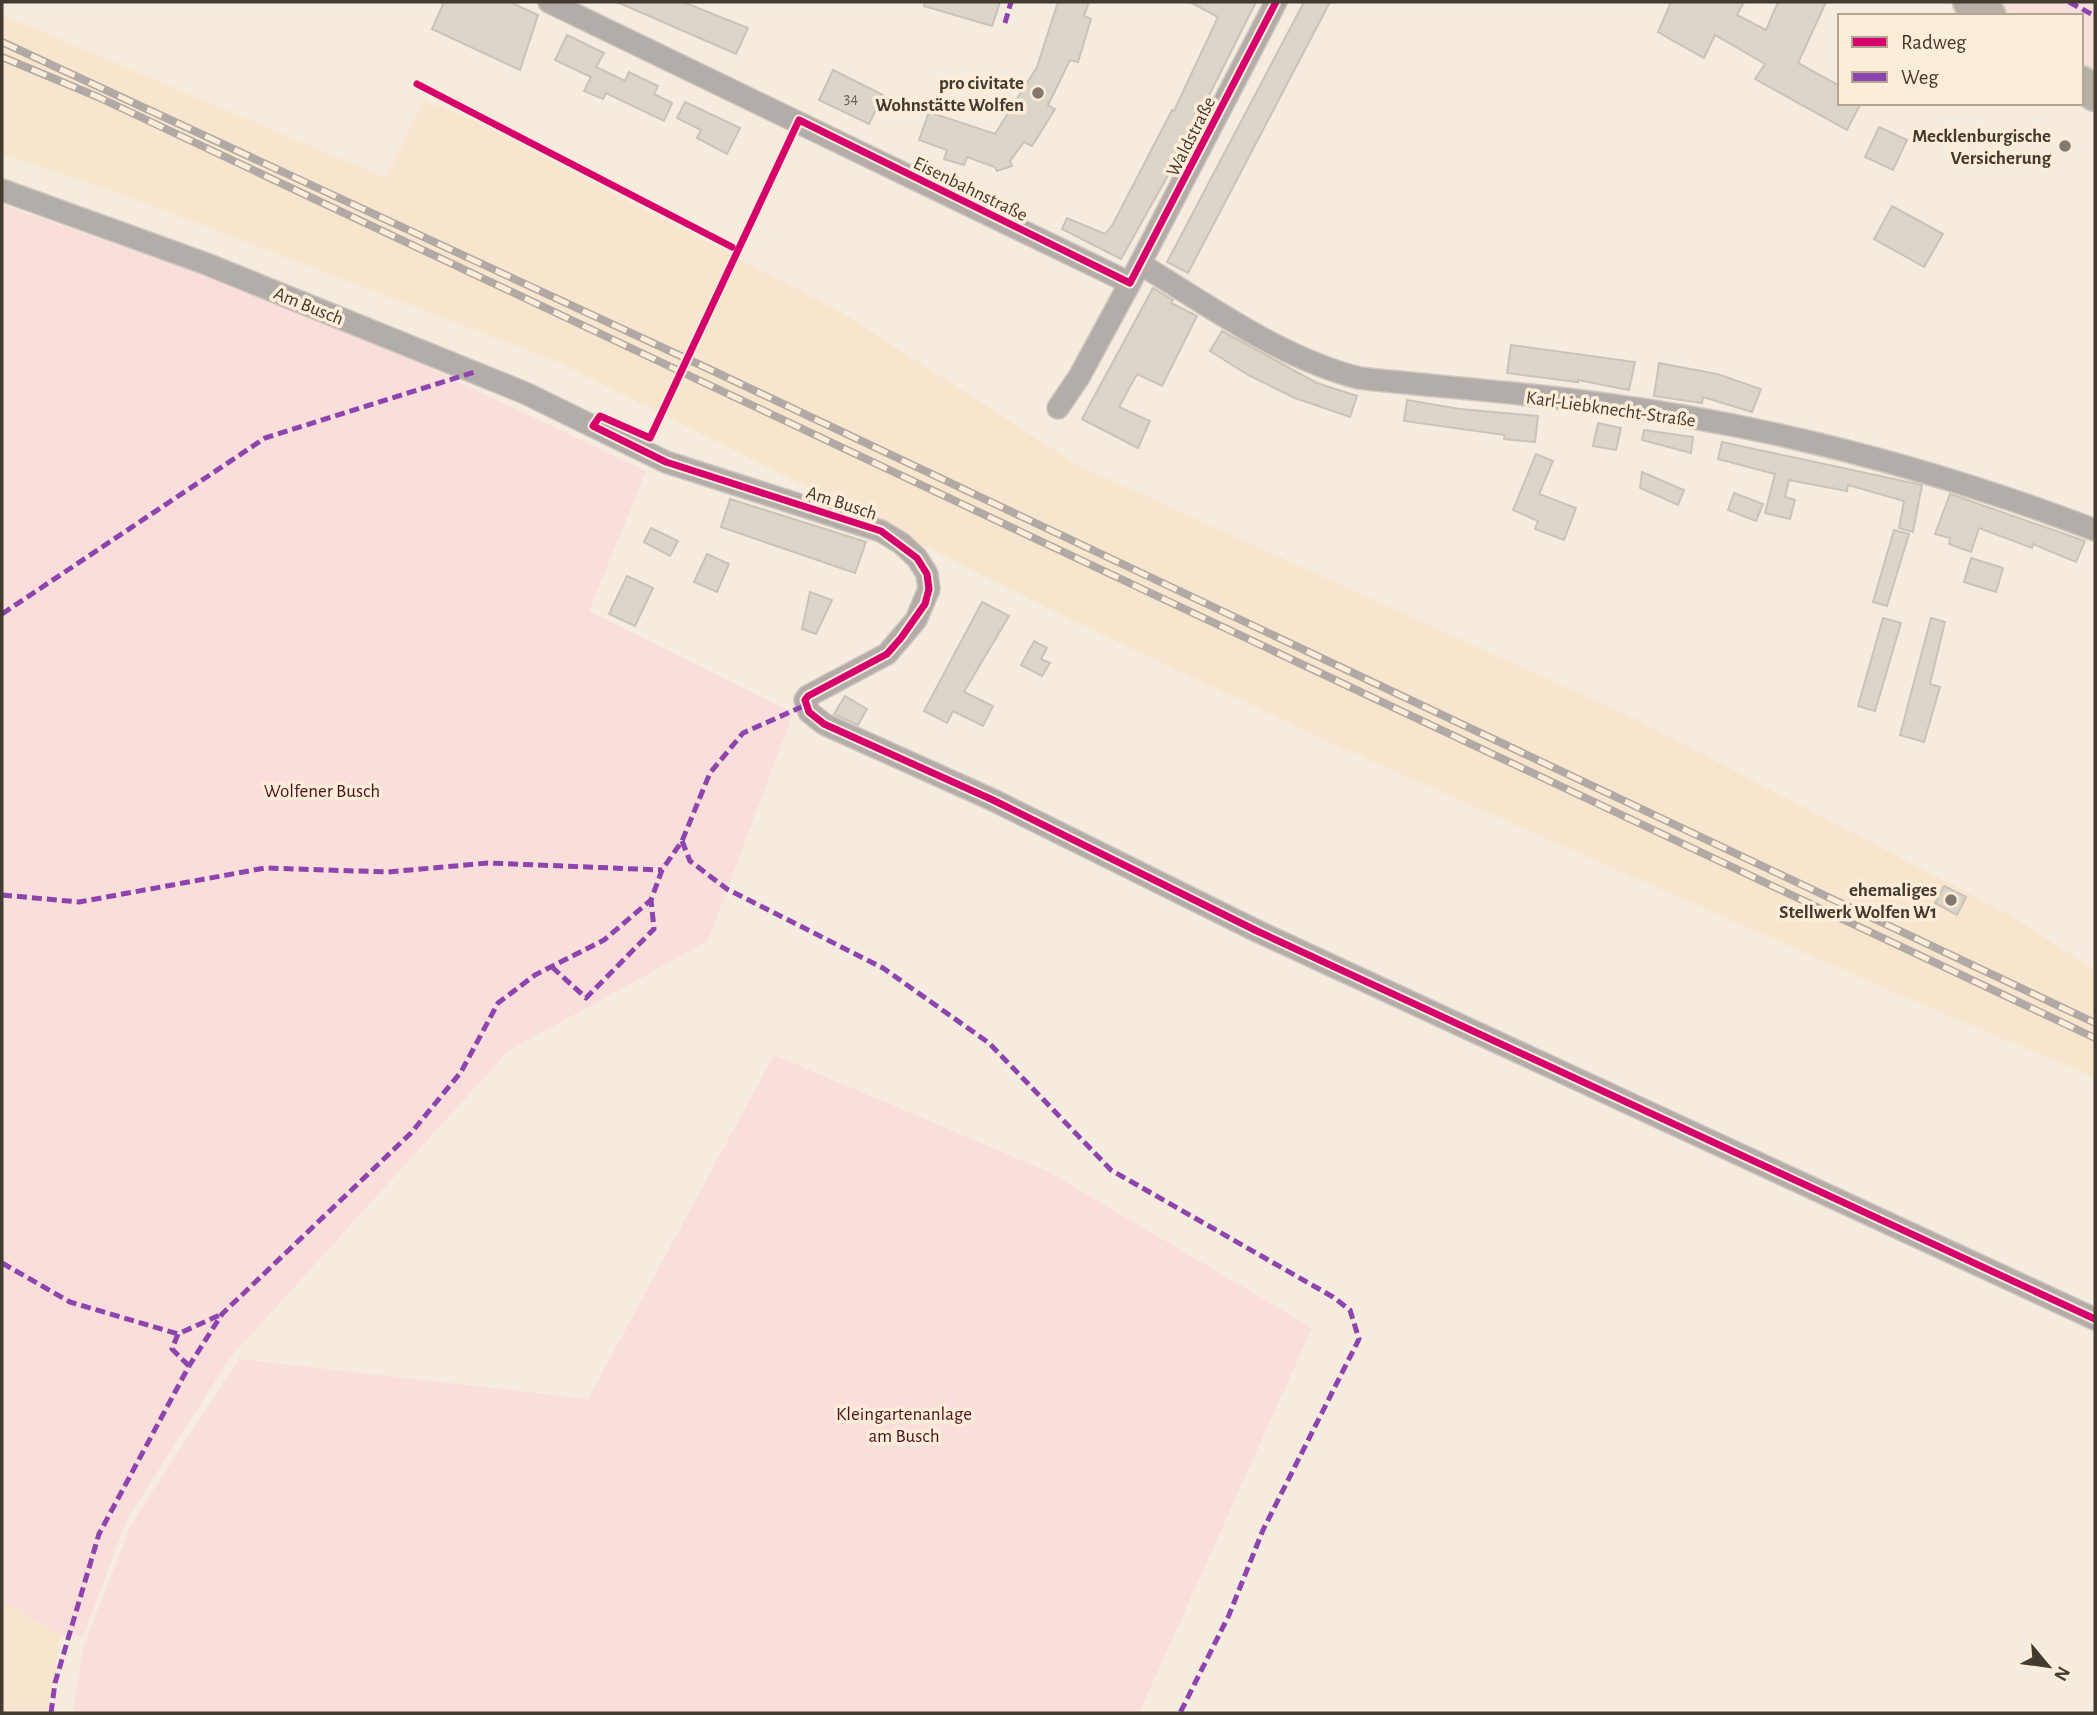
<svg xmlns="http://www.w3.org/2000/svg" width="2097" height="1715" viewBox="0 0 2097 1715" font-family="'Alegreya Sans',sans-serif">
<rect width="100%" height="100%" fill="#f5ebdf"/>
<!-- built -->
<g fill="#f8e5ce">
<path d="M2 14 386 178 424 100 470 119 841 312 1078 465 1628 715 2012 916 2095 970V1078L1879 986 1342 748 1075 622 560 363 118 193 2 154Z"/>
<path d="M2 1601 61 1635 48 1713H2Z"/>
</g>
<!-- green -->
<g fill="#f9dedb">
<path d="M1996 2H2095V73L2081 63V16H2016Z"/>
<path d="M2 205 314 313 646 471 589 611 793 713 708 941 508 1051 229 1359 126 1521 83 1637 61 1635 2 1601Z"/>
<path d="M774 1055 1049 1172 1312 1328 1139 1713H73L83 1647 132 1523 239 1359 588 1399Z"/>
</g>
<!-- building -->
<g fill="#dbd6c9" stroke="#c9c4b9" stroke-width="2">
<path d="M444 2H510L538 15 520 70 432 29Z"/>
<path d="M617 2H683L748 28 736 54Z"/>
<path d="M925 2H1000L992 26 924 6Z"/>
<path d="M1058 2H1089L1084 16 1091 19 1078 62 1070 60 1048 105 1055 109 1032 146 1024 142 1010 161 1012 166 997 171 995 167 967 157 964 165 944 159 947 150 919 140 929 112 995 134 1037 67Z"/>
<path d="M1190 2H1256L1176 161 1121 259 1062 229 1067 218 1105 234 1113 224 1172 110 1174 111 1218 17Z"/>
<path d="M1304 2H1330L1188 273 1167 262Z"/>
<path d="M1671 2H1744L1737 15 1766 30 1778 2H1826L1798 63 1840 86V103H1861L1847 130 1755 79 1765 64 1715 35 1704 58 1658 32Z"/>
<path d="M567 35 604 53 596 67 625 81 629 72 658 86 654 94 672 103 664 121 606 93 603 99 584 91 591 77 555 60Z"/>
<path d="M833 70 883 95 869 124 819 100Z"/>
<path d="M685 102 740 128 727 154 697 138 701 130 677 118Z"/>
<path d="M1879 127 1907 140 1893 170 1865 157Z"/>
<path d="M1892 206 1943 234 1924 267 1874 239Z"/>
<path d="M1153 288 1173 300 1171 303 1197 316 1162 386 1137 374 1119 407 1150 421 1138 448 1082 419Z"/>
<path d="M1222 331 1317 383 1357 396 1350 417 1295 398 1248 375 1210 351Z"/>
<path d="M1511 345 1635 362 1629 390 1578 380V382L1507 373Z"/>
<path d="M1659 363 1717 374 1761 389 1752 412 1703 397 1702 403 1654 396Z"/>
<path d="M1407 400 1460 409 1538 416 1535 442 1504 439 1505 435 1404 421Z"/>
<path d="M1598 423 1621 428 1616 450 1593 446Z"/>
<path d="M1644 430 1693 437 1691 453 1642 440Z"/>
<path d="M1722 442 1922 485 1913 532 1899 528 1904 501 1848 485 1847 491 1789 480 1785 497 1795 500 1790 519 1765 513 1775 474 1718 459Z"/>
<path d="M1536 454 1553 461 1539 494 1576 508 1564 540 1535 529 1538 521 1513 510Z"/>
<path d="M1642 472 1684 490 1678 505 1640 488Z"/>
<path d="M1734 493 1763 504 1756 521 1728 510Z"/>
<path d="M1950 494 2085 541 2076 562 2033 544 2032 548 1979 528 1971 552 1949 544 1950 538 1935 534Z"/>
<path d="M730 499 866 542 855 573 721 527Z"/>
<path d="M651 528 678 541 670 556 644 542Z"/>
<path d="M1894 530 1909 534 1887 606 1873 602Z"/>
<path d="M707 554 729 564 717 592 694 582Z"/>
<path d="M1971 558 2003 568 1996 592 1964 582Z"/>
<path d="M627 576 653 588 635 626 609 614Z"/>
<path d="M810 592 832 600 816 634 802 629Z"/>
<path d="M982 602 1009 616 964 692 993 706 983 726 953 711 947 723 924 711Z"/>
<path d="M1883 618 1901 623 1875 711 1858 706Z"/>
<path d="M1931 618 1945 622 1930 684 1940 687 1924 742 1900 735Z"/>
<path d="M1034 641 1047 648 1041 659 1050 663 1042 676 1021 665Z"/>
<path d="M845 696 867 709 858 725 834 714Z"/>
<path d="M1944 886 1966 897 1957 915 1935 903Z"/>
</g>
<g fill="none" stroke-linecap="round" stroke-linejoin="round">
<defs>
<g id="street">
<path d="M549 2 1130 283"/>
<path d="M2 190 204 263 525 393 666 462 881 531 901 543 917 558 927 574 929 589 916 620 887 654 808 696 805 700 809 712 824 724 993 800 1257 931 2095 1319"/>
<path d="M1140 264C1210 306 1280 358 1359 378 1439 387 1518 392 1597 403 1768 425 1935 469 2095 530"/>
<path d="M1058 408 1079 377 1130 283 1276 2"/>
</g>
<g id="primary">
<path d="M1970 2 1989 16"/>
<path d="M2081 83 2095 94"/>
</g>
</defs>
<!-- street casing -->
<use href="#street" stroke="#d0c8be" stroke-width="24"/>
<!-- primary casing -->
<use href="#primary" stroke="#d0c8be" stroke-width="37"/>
<!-- street -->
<use href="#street" stroke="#b2ada9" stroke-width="21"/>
<!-- primary -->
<use href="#primary" stroke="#b6afa8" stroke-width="33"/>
<defs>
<g id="rail">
<path d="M2 42 709 369 2095 1023"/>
<path d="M2 57 98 97 2095 1038"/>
</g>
</defs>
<!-- rail casing -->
<use href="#rail" stroke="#b1aaa4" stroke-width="8"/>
<!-- rail -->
<use href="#rail" stroke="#fdecd7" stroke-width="5" stroke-dasharray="16" stroke-linecap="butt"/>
<!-- quiet -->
<g stroke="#8e44ad" stroke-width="5" stroke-dasharray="10 5" stroke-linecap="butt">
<path d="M2069 2 2095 16"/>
<path d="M1005 23 1011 2"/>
<path d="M2 614 265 438 475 372"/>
<path d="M682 841 690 861 727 889 883 968 989 1043 1111 1170 1333 1297 1350 1310 1359 1339 1263 1530 1229 1615 1180 1713"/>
<path d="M2 895 79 902 265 868 388 872 488 863 662 870"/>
<path d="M552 967 586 998 654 929 651 900"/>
<path d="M2 1263 70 1302 178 1334"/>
<path d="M189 1366 172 1349 178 1334 222 1314"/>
<path d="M51 1713 55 1683 99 1534 189 1366 222 1314 411 1133 461 1072 498 1003 535 975 604 940 651 900 662 870 682 841 710 773 743 733 806 705"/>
</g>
<defs>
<g id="cycleway">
<path d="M1276 2 1130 283 799 120 650 438 600 416 593 426 666 462 881 531 917 558 927 574 929 589 925 604 901 638 887 654 808 696 805 700 809 712 824 724 993 800 1257 931 2095 1319"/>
<path d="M417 84 732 247"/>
</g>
</defs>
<!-- cycleway casing -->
<use href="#cycleway" stroke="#fdecd7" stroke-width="11"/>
<!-- cycleway -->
<use href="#cycleway" stroke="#d6006c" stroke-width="7"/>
</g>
<!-- markers -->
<g fill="#81796d" stroke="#fdecd7" stroke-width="2.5">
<circle cx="1038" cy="93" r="7"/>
<circle cx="2065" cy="146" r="7"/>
<circle cx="1951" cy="900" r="7"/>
</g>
<g text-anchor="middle" stroke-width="7" stroke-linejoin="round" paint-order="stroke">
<!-- number labels -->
<g font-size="16" fill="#6a6257">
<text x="851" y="103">34</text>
</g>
<!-- poi labels -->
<g font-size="19" font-weight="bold" fill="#433b30" stroke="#fdecd7" text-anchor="end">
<text x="1024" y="89">pro civitate<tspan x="1024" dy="22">Wohnstätte Wolfen</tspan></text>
<text x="2051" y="142">Mecklenburgische<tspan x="2051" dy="22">Versicherung</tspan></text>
<text x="1937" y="896">ehemaliges<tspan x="1937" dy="22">Stellwerk Wolfen W1</tspan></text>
</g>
<!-- street labels -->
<g font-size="19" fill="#433b30" stroke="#fdecd7">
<text transform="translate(1190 136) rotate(-63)" y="7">Waldstraße</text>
<text transform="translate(971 188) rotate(26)" y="7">Eisenbahnstraße</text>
<text transform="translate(309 305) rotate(22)" y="7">Am Busch</text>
<text transform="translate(1611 408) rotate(8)" y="7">Karl-Liebknecht-Straße</text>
<text transform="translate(842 502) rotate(18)" y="7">Am Busch</text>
</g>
<!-- park labels -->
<g font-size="19" fill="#4a141f" stroke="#fdecd7">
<text x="322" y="797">Wolfener Busch</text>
<text x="904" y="1420">Kleingartenanlage<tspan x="904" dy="22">am Busch</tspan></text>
</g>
</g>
<!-- border -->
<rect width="2097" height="1715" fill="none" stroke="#433b30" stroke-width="7"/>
<!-- legend -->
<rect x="1838" y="14" width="245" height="91" fill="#fdecd7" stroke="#b3a594" stroke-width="2"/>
<rect x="1852" y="37" width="35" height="10" fill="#d6006c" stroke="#b3a594" stroke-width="2"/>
<text x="1901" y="49" font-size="21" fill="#433b30">Radweg</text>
<rect x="1852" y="72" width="35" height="10" fill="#8e44ad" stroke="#b3a594" stroke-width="2"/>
<text x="1901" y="84" font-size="21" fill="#433b30">Weg</text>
<!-- north arrow -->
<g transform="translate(2048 1666) rotate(119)" stroke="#fdecd7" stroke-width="5" paint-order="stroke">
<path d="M0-5L12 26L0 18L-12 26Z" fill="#433b30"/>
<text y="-10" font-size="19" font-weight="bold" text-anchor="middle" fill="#433b30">N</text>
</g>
</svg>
